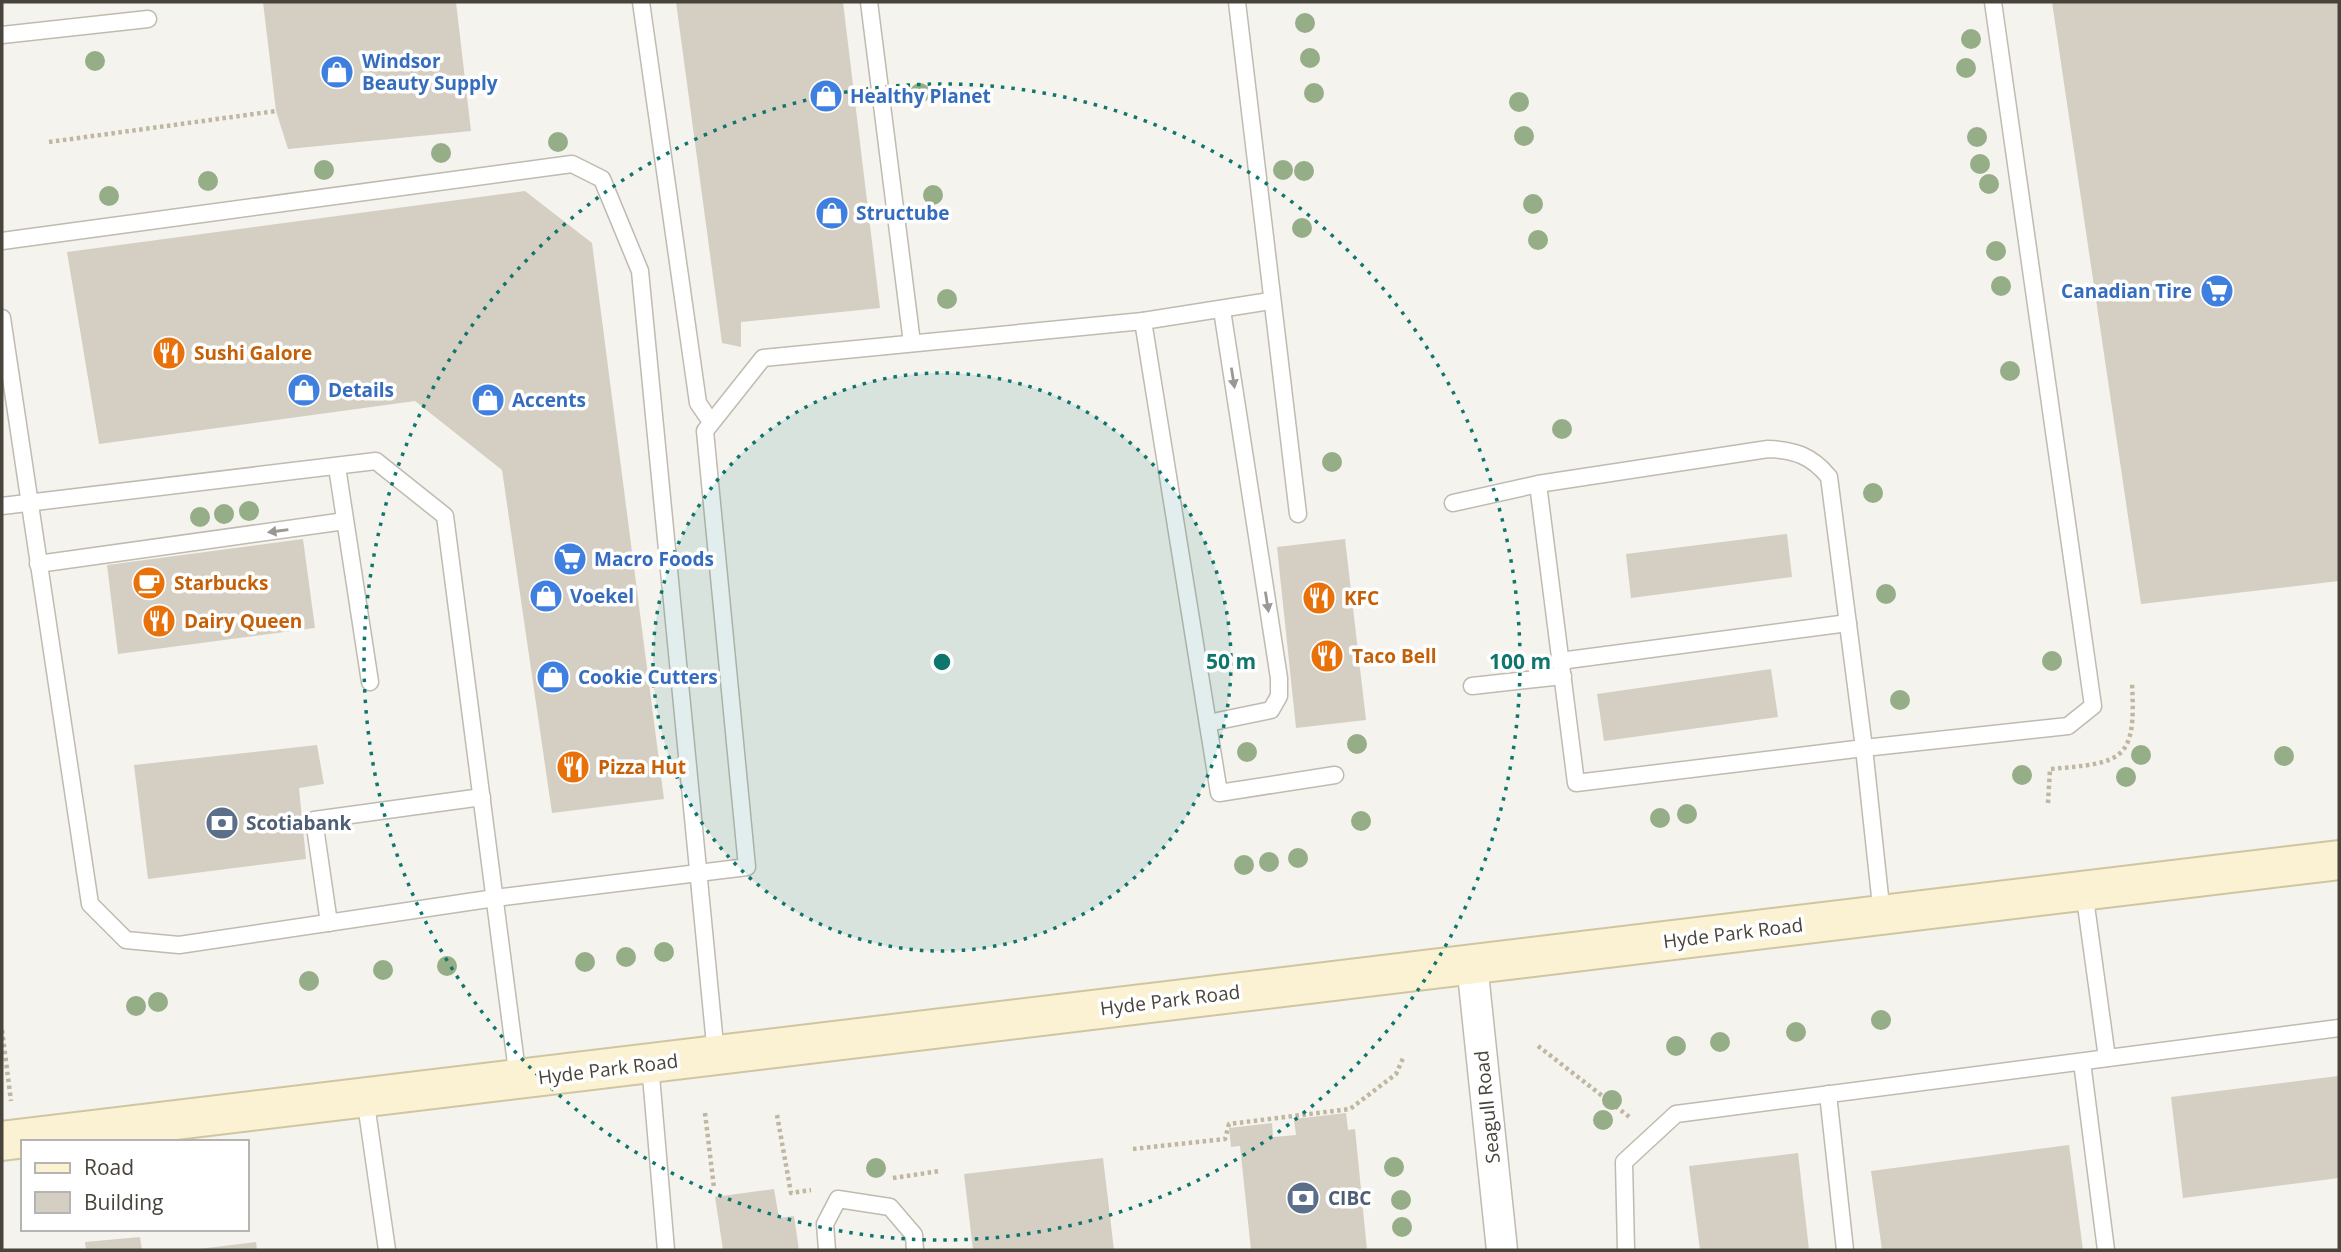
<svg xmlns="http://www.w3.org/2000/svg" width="2341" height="1252" viewBox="0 0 2341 1252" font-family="'Open Sans',sans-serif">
<rect width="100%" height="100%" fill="#f5f3ed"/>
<!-- building -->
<g fill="#d5cfc3">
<path d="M263 2H456L471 131 288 149 276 111Z"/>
<path d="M676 2H843L880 308 741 322V347L722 343Z"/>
<path d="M2052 2H2339V581L2141 604Z"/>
<path d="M525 191 592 243 664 799 552 813 502 470 415 401 99 444 67 252Z"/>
<path d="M1787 534 1792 577 1631 598 1626 554Z"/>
<path d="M303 539 315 628 118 654 107 565Z"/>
<path d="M1345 539 1366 720 1296 728 1277 547Z"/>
<path d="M1771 669 1778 717 1604 741 1597 694Z"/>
<path d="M317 745 324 784 299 788 306 859 148 879 134 765Z"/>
<path d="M2338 1076 2339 1178 2183 1198 2171 1097Z"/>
<path d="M1346 1113 1348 1130 1355 1129 1367 1250H1251L1240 1146 1231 1147 1229 1128 1272 1123 1273 1137 1296 1135 1294 1119Z"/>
<path d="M2069 1145 2083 1250H1882L1871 1171Z"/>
<path d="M1798 1153 1809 1250H1700L1689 1166Z"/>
<path d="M1103 1158 1114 1250H973L964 1174Z"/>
<path d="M774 1189 779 1218 794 1216 799 1250H723L715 1197Z"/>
<path d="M140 1237 142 1250H86L85 1242Z"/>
<path d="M256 1242 257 1250H199V1249Z"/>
</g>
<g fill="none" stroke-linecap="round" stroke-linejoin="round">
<defs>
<g id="lane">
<path d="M641 2 698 403 711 422"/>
<path d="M869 2 912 343"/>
<path d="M1237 2 1298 514"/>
<path d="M2 35 148 19"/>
<path d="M2 241 572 164 602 179 640 271 716 1055"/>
<path d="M2 318 90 904 126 940 179 945 495 898 747 867 705 431 763 358 1143 321 1270 301"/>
<path d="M1143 321 1219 793 1335 775"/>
<path d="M337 467 370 682"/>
<path d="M1453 503 1538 484 1768 449C1795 450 1812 456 1829 477L1864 748 1576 783 1538 484"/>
<path d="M2 506 376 461 445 516 518 1079"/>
<path d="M38 564 345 521"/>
<path d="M1560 661 1848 623"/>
<path d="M1472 686 1563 676"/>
<path d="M1208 723 1271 710 1279 696V678L1222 310"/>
<path d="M2084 891 2107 1058"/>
<path d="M1882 915 1864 748 2068 726 2093 706 1993 2"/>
<path d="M329 923 314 820 482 797"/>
<path d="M2082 1062 2106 1250"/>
<path d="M650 1064 666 1250"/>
<path d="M1828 1094 1845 1250"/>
<path d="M365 1097 387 1250"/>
<path d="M827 1250 825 1224 838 1199 890 1207 914 1235 915 1250"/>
<path d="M1626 1250 1624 1162 1676 1114 2339 1028"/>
</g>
<path id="street" d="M1472 964 1502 1250"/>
<path id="secondary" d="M2 1141 2339 860"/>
</defs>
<!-- lane casing -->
<use href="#lane" stroke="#c0bbb0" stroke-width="19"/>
<!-- street casing -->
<use href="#street" stroke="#c0bbb0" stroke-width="33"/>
<!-- secondary casing -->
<use href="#secondary" stroke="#cfc6a1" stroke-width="42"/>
<!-- path -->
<g stroke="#c0b7a2" stroke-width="4.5" stroke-dasharray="3.5 3.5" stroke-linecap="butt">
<path d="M49 142 276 111"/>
<path d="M2048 803 2050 769C2125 763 2136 760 2132 683"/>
<path d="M2 1030 11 1101"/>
<path d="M1538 1046 1632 1119"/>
<path d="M705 1113 714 1188"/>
<path d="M777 1115 791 1193 811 1190"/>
<path d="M1133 1149 1225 1139 1229 1124 1350 1109 1396 1074 1404 1056"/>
<path d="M893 1178 940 1171"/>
</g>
<!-- lane -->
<use href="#lane" stroke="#fff" stroke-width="16"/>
<!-- street -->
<use href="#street" stroke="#fff" stroke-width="30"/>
<!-- secondary -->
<use href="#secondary" stroke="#faf2d2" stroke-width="38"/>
</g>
<!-- trees -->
<g fill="#96ae87">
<circle cx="1305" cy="23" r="10"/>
<circle cx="1971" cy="39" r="10"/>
<circle cx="1310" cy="58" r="10"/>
<circle cx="95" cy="61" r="10"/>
<circle cx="1966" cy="68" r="10"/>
<circle cx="920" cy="93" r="10"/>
<circle cx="1314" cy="93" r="10"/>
<circle cx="1519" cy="102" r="10"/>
<circle cx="1524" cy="136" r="10"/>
<circle cx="1977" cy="137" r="10"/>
<circle cx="558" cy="142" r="10"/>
<circle cx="441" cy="153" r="10"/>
<circle cx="1980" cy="164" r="10"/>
<circle cx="324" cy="170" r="10"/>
<circle cx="1283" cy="170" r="10"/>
<circle cx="1304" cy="171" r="10"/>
<circle cx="208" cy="181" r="10"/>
<circle cx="1989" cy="184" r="10"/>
<circle cx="933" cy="195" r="10"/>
<circle cx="109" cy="196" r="10"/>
<circle cx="1533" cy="204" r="10"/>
<circle cx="1302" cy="228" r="10"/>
<circle cx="1538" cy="240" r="10"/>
<circle cx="1996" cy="251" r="10"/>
<circle cx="2001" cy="286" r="10"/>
<circle cx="947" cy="299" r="10"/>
<circle cx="2010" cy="371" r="10"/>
<circle cx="1562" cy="429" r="10"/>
<circle cx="1332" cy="462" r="10"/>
<circle cx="1873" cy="493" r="10"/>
<circle cx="249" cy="511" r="10"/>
<circle cx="224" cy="514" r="10"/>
<circle cx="200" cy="517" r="10"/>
<circle cx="1886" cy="594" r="10"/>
<circle cx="2052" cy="661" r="10"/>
<circle cx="1900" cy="700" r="10"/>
<circle cx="1357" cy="744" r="10"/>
<circle cx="1247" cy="752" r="10"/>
<circle cx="2141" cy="755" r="10"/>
<circle cx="2284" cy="756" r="10"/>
<circle cx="2022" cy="775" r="10"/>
<circle cx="2126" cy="777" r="10"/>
<circle cx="1687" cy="814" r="10"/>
<circle cx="1660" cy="818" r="10"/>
<circle cx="1361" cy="821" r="10"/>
<circle cx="1298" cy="858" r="10"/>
<circle cx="1269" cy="862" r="10"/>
<circle cx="1244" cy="865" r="10"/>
<circle cx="664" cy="952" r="10"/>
<circle cx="626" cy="957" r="10"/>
<circle cx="585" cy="962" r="10"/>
<circle cx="447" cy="966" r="10"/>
<circle cx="383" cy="970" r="10"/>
<circle cx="309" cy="981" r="10"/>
<circle cx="158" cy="1002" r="10"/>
<circle cx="136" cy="1006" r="10"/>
<circle cx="1881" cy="1020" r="10"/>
<circle cx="1796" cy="1032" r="10"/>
<circle cx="1720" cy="1042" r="10"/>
<circle cx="1676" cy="1046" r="10"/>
<circle cx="1612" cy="1100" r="10"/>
<circle cx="1603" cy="1120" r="10"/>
<circle cx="1394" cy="1167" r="10"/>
<circle cx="876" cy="1168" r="10"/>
<circle cx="1401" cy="1200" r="10"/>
<circle cx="1402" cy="1227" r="10"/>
</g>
<!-- one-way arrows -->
<defs><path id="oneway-solid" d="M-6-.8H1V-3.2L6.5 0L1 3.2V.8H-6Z" transform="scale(1.75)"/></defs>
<g fill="#9b9893">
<use href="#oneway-solid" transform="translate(1233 378) rotate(81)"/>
<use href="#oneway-solid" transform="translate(278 531) rotate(172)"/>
<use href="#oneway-solid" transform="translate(1267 602) rotate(81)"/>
</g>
<!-- distance rings -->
<circle cx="942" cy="662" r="289" fill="#0f766e" fill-opacity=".12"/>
<g fill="none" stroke="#0f766e" stroke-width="3.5" stroke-dasharray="3.5 7">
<circle cx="942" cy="662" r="289"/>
<circle cx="942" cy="662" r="578"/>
</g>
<!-- icons -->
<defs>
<symbol id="shop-disc" viewBox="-11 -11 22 22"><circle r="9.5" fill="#3f7fe0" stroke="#fff"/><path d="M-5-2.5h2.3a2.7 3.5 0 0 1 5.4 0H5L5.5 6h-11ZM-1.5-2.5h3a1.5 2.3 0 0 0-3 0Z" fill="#fff"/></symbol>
<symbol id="supermarket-disc" viewBox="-11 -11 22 22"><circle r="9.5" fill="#3f7fe0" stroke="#fff"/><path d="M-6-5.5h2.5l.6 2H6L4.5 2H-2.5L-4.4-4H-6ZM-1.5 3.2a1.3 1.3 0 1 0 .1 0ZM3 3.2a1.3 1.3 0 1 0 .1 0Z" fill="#fff"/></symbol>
<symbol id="restaurant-disc" viewBox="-11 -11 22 22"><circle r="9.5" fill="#e8710a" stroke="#fff"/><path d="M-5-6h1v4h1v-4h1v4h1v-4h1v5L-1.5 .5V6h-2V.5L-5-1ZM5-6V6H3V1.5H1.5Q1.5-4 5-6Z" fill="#fff"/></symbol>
<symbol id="cafe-disc" viewBox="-11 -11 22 22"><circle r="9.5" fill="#e8710a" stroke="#fff"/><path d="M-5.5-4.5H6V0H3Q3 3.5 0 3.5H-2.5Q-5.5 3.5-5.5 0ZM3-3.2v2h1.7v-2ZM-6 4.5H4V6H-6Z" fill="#fff"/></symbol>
<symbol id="bank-disc" viewBox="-11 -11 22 22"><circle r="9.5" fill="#5c6f8a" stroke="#fff"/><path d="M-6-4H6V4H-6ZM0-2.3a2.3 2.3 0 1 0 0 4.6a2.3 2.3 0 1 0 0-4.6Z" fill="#fff"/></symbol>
</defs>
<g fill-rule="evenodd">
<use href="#shop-disc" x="318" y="53" width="38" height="38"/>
<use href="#shop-disc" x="807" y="77" width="38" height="38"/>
<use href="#shop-disc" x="813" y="194" width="38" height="38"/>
<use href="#supermarket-disc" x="2198" y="272" width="38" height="38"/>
<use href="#restaurant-disc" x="150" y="334" width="38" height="38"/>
<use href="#shop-disc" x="285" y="371" width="38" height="38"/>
<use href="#shop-disc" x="469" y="381" width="38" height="38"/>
<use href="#supermarket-disc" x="551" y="540" width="38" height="38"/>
<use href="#cafe-disc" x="130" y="564" width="38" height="38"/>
<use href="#shop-disc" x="527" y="577" width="38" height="38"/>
<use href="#restaurant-disc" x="1300" y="579" width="38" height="38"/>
<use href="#restaurant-disc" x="140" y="602" width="38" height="38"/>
<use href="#restaurant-disc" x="1308" y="637" width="38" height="38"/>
<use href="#shop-disc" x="534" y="658" width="38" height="38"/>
<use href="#restaurant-disc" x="554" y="748" width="38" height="38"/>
<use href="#bank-disc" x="203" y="804" width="38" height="38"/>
<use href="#bank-disc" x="1284" y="1179" width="38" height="38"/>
</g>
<g text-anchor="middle" stroke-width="7" stroke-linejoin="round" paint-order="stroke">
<!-- shop labels -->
<g font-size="19" font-weight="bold" fill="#366cbe" stroke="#fff" text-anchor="start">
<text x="362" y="68">Windsor<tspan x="362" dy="22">Beauty Supply</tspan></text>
<text x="850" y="103">Healthy Planet</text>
<text x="856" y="220">Structube</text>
<text x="2192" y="298" text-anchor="end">Canadian Tire</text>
<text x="328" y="397">Details</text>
<text x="512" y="407">Accents</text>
<text x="594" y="566">Macro Foods</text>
<text x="570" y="603">Voekel</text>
<text x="578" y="684">Cookie Cutters</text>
</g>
<!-- food labels -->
<g font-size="19" font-weight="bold" fill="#c56008" stroke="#fff" text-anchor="start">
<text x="194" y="360">Sushi Galore</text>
<text x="174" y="590">Starbucks</text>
<text x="1344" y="605">KFC</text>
<text x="184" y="628">Dairy Queen</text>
<text x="1352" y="663">Taco Bell</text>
<text x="598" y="774">Pizza Hut</text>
</g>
<!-- service labels -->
<g font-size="19" font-weight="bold" fill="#4e5e75" stroke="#fff" text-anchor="start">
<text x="246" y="830">Scotiabank</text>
<text x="1328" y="1205">CIBC</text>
</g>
<!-- street labels -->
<g font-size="19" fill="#49443b" stroke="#fff">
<text transform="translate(1733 933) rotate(-7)" y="7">Hyde Park Road</text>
<text transform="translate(1170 1000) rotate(-7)" y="7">Hyde Park Road</text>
<text transform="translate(608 1069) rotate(-7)" y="7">Hyde Park Road</text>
<text transform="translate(1487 1107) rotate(-96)" y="7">Seagull Road</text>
</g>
</g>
<circle cx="942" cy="662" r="10" fill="#0f766e" stroke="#fff" stroke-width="3.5"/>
<g font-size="21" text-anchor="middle" font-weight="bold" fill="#0f766e" stroke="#fff" stroke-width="7" stroke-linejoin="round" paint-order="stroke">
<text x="1231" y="669">50 m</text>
<text x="1520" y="669">100 m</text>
</g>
<!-- border -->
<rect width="2341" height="1252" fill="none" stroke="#49443b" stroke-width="7"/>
<!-- legend -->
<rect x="21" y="1140" width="228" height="91" fill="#ffffff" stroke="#b6b4b1" stroke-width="2"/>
<rect x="35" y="1163" width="35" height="10" fill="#faf2d2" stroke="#b6b4b1" stroke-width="2"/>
<text x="84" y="1175" font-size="21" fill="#49443b">Road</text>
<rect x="35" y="1192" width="35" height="21" fill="#d5cfc3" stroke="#b6b4b1" stroke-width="2"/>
<text x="84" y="1210" font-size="21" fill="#49443b">Building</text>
</svg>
